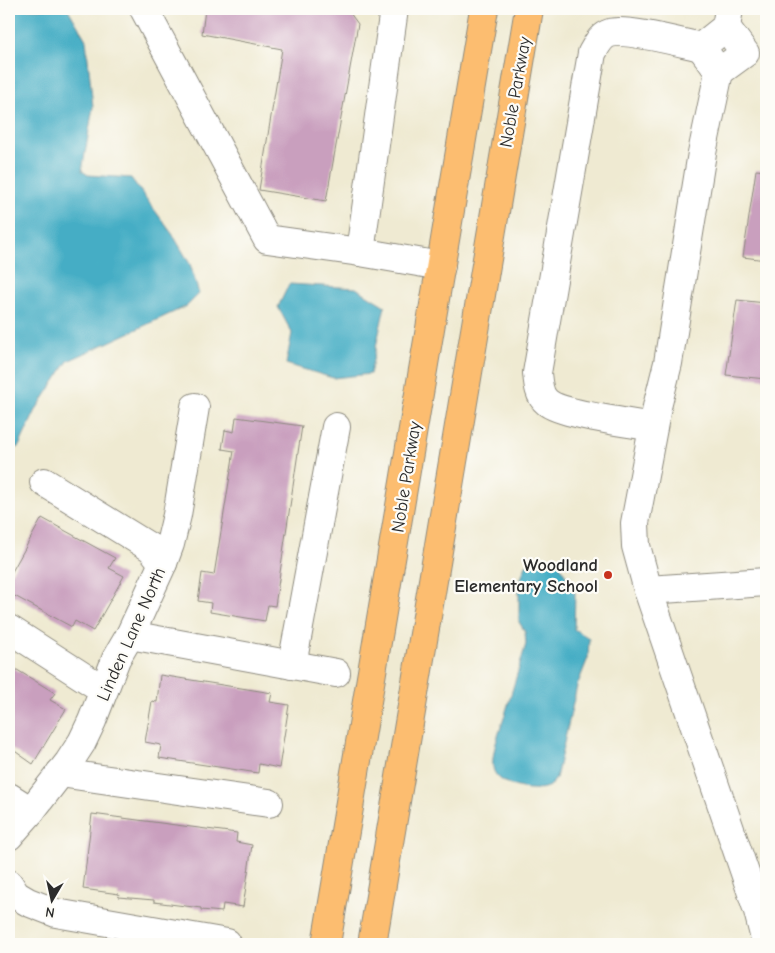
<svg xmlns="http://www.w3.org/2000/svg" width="775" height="953" viewBox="0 0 775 953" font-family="'Comic Neue',sans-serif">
<rect width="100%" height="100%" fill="#fdfcf7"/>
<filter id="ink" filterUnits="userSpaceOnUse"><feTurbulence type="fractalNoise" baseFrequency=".02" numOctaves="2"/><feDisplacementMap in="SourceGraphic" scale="10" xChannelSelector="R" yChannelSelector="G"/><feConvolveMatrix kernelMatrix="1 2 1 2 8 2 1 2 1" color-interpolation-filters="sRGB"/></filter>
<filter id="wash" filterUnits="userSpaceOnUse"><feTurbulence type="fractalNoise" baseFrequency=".0096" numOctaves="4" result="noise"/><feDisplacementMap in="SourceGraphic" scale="20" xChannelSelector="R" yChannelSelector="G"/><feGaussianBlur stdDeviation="1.12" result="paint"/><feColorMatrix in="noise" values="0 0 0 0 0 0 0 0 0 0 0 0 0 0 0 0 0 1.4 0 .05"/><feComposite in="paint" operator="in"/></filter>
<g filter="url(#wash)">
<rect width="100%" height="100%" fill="#efead2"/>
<!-- water -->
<g fill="#45adc5" stroke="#386c78">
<path d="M9 9H68L86 40 93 107 82 171 88 175 131 178 173 235 190 264 199 294 187 306 68 361 37 408 19 446 9 453Z"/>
<path d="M289 284 356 288 385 306 370 374 333 378 286 364 292 333 278 307Z"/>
<path d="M535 558 547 559 559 563 575 593 574 629 589 638 588 658 577 686 556 778C555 779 553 783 552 784 539 796 494 786 493 767 491 754 500 730 504 718 511 693 519 669 526 644L525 632 519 622V584L526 565Z"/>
</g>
<g id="blocks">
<!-- building -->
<g fill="#c99fbe">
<path d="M205 9H347L358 24 326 201 259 190 282 49 202 34Z"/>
<path d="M756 170 766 171V260L743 257Z"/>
<path d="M737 300 766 303V379L726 375Z"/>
<path d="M236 417 302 426 275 606 268 605 265 621 210 612 211 603 198 601 202 573 214 575 234 451 222 449 225 430 234 432Z"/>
<path d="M42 518 115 558 109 568 124 576 93 631 75 621 72 627 9 593V577Z"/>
<path d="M9 665 55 693 50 700 66 709 33 764 9 747Z"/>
<path d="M160 675 272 693 270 702 289 705 279 768 259 764 258 773 159 758 161 745 145 742 152 701 157 702Z"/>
<path d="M92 814 237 833 236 842 252 845 243 907 223 904 222 912 201 910V908L154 902V900L118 897 119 894 83 889Z"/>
</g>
</g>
</g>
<g filter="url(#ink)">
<use href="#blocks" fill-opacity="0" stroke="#8d8a7e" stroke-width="1"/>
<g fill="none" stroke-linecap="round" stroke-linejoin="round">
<defs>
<g id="minor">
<path d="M144 9 267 239 360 252"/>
<path d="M394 9 360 252 441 266"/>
<path d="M729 9 726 27 701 47 719 72 702 153 668 363 657 407 635 523 636 546 648 590 758 911 766 943"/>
<path d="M719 72 745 53 726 27"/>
<path d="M653 427C632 423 560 414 547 402 539 396 538 383 537 373L592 53C597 45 600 36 610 33 626 28 682 43 701 47"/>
<path d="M44 482 151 548 163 563"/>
<path d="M648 590 766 582"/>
<path d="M9 629 104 690"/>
<path d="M130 635 336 673"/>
<path d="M292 665 336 427"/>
<path d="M60 773 269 803"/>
<path d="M9 797 31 811"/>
<path d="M9 836 31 811 69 762 82 742 92 721 116 659 130 635 163 563 170 544 177 515 195 407"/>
<path d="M9 884 16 895 28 902 56 913 227 943"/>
</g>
<g id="major">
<path d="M326 944 484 9"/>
<path d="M372 944 529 9"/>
</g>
</defs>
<!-- minor casing -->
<use href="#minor" stroke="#8d8a7e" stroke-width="30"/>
<!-- major casing -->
<use href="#major" stroke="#8d8a7e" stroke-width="30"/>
<!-- minor -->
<use href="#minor" stroke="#fff" stroke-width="28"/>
<!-- major -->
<use href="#major" stroke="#fcbd6f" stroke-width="28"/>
</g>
</g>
<!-- markers -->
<circle fill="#c8321e" stroke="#fdfcf7" stroke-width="2" cx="608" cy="575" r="5"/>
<g text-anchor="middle" stroke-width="4.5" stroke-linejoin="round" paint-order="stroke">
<!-- street labels -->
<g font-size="18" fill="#2b2b2b" stroke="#fdfcf7">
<text transform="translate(515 92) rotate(-80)" y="6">Noble Parkway</text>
<text transform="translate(406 477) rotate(-81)" y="6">Noble Parkway</text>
<text transform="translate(131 634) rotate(-66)" y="6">Linden Lane North</text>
</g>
<!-- poi labels -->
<g font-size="18" font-weight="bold" fill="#2b2b2b" stroke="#fdfcf7" text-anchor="end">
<text x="598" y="571">Woodland<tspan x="598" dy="21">Elementary School</tspan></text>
</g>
</g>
<!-- margin -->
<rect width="775" height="953" fill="none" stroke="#fdfcf7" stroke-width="30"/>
<!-- north arrow -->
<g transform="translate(52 900) rotate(189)" stroke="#fdfcf7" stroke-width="4" paint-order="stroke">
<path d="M0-4L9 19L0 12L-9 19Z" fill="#2b2b2b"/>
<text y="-8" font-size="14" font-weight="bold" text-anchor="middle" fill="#2b2b2b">N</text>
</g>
</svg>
